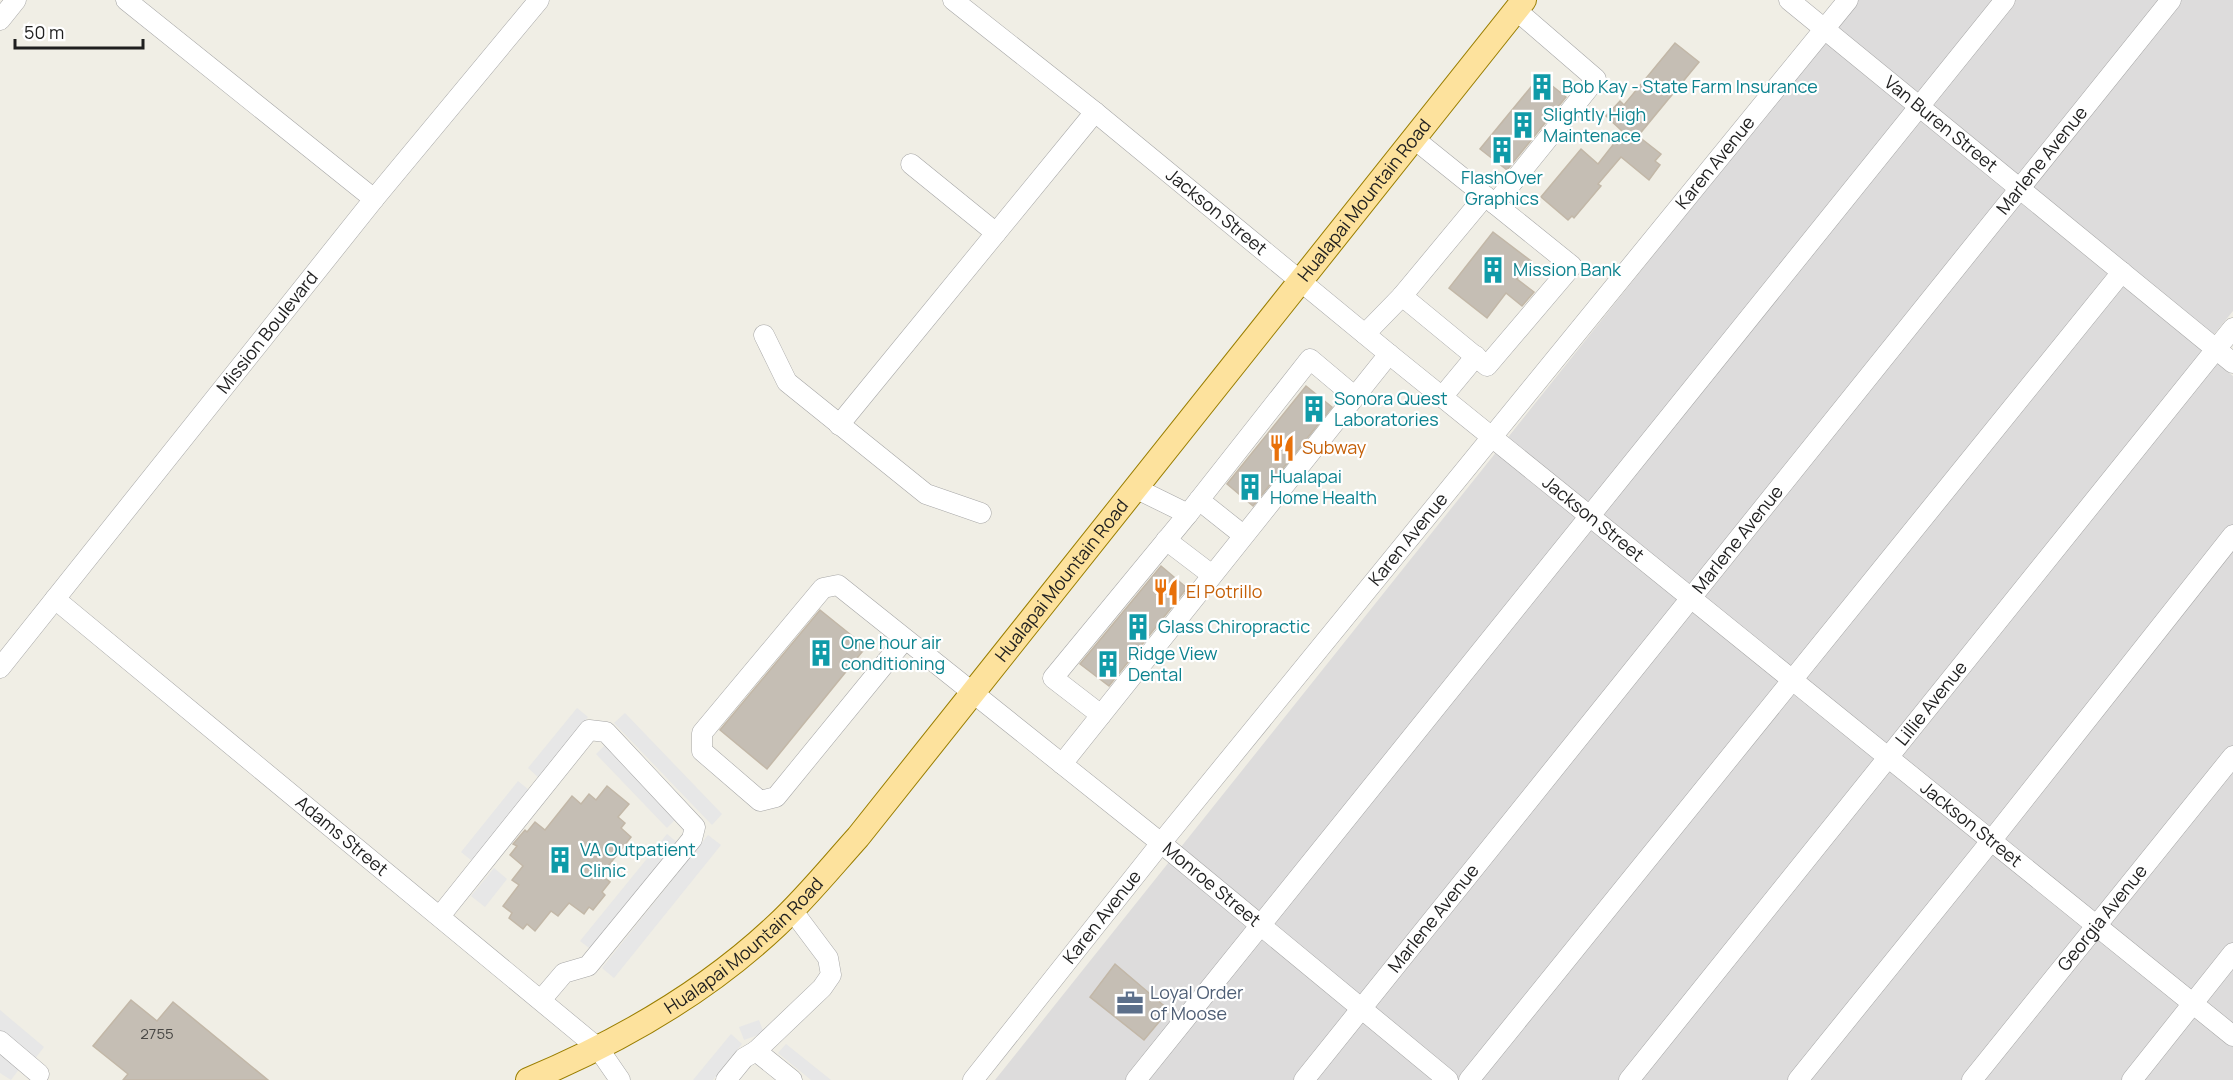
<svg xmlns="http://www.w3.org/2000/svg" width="2233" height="1080" viewBox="0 0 2233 1080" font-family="Manrope,sans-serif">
<rect width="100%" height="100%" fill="#f0eee5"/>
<!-- residential -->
<path fill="#dddcdc" d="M1857 0H2233V311L2201 350 2233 376V1080H995Z"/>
<!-- parking -->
<g fill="#e7e7e7">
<path d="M577 708 588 717 538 777 528 768Z"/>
<path d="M625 713 722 814 712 825 614 723Z"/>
<path d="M607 743 678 817 667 828 596 754Z"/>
<path d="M518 781 529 790 472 861 461 852Z"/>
<path d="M667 834 679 844 593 951 580 941Z"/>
<path d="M708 835 721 845 614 978 602 968Z"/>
<path d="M494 868 507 879 485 907 471 896Z"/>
<path d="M0 1010 44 1047 34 1060 0 1031Z"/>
<path d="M759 1020 764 1033 744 1040 739 1027Z"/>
<path d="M731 1034 742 1044 713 1080H693Z"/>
<path d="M786 1044 831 1080H811L778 1053Z"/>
<path d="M0 1052 20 1068 11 1080 0 1073Z"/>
</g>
<!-- building -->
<g fill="#c5beb4" stroke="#c2b7a7" stroke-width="1.5">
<path d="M1675 43 1699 62 1638 136 1661 154 1655 161 1660 165 1649 180 1621 157 1598 184 1601 186 1574 218 1572 216 1568 220 1541 197 1581 149 1598 164 1623 132 1606 116 1620 101 1624 105Z"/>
<path d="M1540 76 1566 97 1507 170 1480 149Z"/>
<path d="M1493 232 1531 261 1517 279 1534 292 1522 306 1506 293 1487 318 1449 288Z"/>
<path d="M1306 386 1332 407 1253 506 1227 484Z"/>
<path d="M1161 566 1187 588 1109 686 1080 664Z"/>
<path d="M820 610 866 647 767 769 720 730Z"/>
<path d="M607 786 629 804 618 817 625 823 621 828 631 837 601 875 610 882 602 892 605 895 593 910 589 907 584 914 569 903 558 916 551 911 535 931 527 924 523 929 509 918 512 913 503 906 519 885 512 880 523 866 510 855 517 846 513 844 525 830 527 832 535 822 545 830 572 796 581 804 589 794 596 800Z"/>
<path d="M1115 964 1169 1010 1144 1040 1090 997Z"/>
<path d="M131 1000 157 1021 173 1002 268 1080H123L128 1074 93 1046Z"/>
</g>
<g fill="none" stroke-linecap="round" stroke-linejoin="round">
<defs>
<g id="minor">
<path d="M126 0 374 199"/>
<path id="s1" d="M953 0 1095 112 1389 354 2233 1036"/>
<path id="s2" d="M1789 0 2233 363"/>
<path d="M0 20 16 0"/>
<path d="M1413 138 1495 204 1596 79 1516 10"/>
<path d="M911 164 996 233"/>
<path d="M1485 196 1402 296 1487 366 1572 266 1495 204"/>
<path d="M1365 334 1402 296"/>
<path d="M764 335 787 382 926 494 981 513"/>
<path d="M1442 397 1476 356"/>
<path d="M839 425 1095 112"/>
<path d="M1135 488 1188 514 1310 359 1354 396"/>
<path d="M1199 500 1243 535"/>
<path d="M1166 540 1212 575"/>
<path id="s3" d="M55 599 598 1048 620 1080"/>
<path id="s4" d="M905 639 776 797 760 801 702 751V733L823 588 838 585 1161 843 1448 1080"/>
<path id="s5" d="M0 668 374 199 539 0"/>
<path d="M1101 715 1053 678 1188 514"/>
<path d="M1062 764 1389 354"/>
<path d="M440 916 589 730 606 732 695 827 692 839 588 966 564 973 541 1000"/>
<path d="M0 1041 39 1074"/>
<path d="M756 1051 822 988 831 975 828 958 792 910"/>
<path d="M726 1080 744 1058 756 1051 792 1080"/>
<path id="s6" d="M973 1080 1161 843 1848 0"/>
<path d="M1136 1080 2005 0"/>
<path id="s7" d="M1304 1080 2171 0"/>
<path d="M1469 1080 2122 272"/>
<path id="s8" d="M1629 1080 2233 328"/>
<path d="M1798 1080 1991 841 2233 535"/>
<path id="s9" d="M1972 1080 2233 756"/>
<path d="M2132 1080 2233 953"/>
</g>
<g id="major">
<path id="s10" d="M528 1080C619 1042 705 993 777 925 806 898 831 867 858 837L1524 0"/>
</g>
</defs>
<!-- minor casing -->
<use href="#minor" stroke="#a6a6a6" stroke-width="21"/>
<!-- major casing -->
<use href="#major" stroke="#9a7e00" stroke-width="26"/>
<!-- minor -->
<use href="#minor" stroke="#fff" stroke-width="20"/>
<!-- major -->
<use href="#major" stroke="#fde29d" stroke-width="24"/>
</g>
<!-- icons -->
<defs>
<symbol id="building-bare" viewBox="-9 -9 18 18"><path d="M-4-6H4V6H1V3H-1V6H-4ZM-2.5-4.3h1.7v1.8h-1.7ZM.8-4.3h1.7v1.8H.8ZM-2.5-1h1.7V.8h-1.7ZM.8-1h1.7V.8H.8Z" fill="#0f9aa8" stroke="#fff" stroke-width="2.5" paint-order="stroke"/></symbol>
<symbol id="restaurant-bare" viewBox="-9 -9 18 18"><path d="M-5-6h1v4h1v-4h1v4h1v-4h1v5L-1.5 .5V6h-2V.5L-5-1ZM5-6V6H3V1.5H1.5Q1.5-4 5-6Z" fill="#e8710a" stroke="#fff" stroke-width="2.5" paint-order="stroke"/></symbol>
<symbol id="office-bare" viewBox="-9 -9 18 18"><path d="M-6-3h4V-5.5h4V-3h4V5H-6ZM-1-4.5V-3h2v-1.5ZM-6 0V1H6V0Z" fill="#5c6f8a" stroke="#fff" stroke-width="2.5" paint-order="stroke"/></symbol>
</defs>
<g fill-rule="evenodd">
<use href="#building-bare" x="1523" y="68" width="38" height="38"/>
<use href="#building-bare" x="1504" y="106" width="38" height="38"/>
<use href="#building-bare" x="1483" y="131" width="38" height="38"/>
<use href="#building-bare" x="1474" y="251" width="38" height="38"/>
<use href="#building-bare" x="1295" y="390" width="38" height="38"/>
<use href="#restaurant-bare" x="1263" y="429" width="38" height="38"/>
<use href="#building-bare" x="1231" y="468" width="38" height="38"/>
<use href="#restaurant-bare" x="1147" y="573" width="38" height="38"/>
<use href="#building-bare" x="1119" y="608" width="38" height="38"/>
<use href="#building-bare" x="802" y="634" width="38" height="38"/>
<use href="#building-bare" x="1089" y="645" width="38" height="38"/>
<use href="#building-bare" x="541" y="841" width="38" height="38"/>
<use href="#office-bare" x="1111" y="984" width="38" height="38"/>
</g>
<g text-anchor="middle" stroke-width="4.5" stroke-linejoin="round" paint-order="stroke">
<!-- number labels -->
<g font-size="15" fill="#484744">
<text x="157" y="1039">2755</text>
</g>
<!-- culture labels -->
<g font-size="18" fill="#0d838f" stroke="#fff" text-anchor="start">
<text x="1562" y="93">Bob Kay - State Farm Insurance</text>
<text x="1543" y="121">Slightly High<tspan x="1543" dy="21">Maintenace</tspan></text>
<text x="1502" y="184" text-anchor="middle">FlashOver<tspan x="1502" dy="21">Graphics</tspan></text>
<text x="1513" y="276">Mission Bank</text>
<text x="1334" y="405">Sonora Quest<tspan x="1334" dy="21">Laboratories</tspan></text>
<text x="1270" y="483">Hualapai<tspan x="1270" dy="21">Home Health</tspan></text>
<text x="1158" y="633">Glass Chiropractic</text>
<text x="841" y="649">One hour air<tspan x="841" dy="21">conditioning</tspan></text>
<text x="1128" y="660">Ridge View<tspan x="1128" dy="21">Dental</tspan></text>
<text x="580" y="856">VA Outpatient<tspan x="580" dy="21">Clinic</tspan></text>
</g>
<!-- street labels -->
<g font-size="18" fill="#1f1f1f" stroke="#fff">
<text dy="6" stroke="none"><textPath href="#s2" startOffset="196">Van Buren Street</textPath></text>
<text dy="6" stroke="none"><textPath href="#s7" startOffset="1179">Marlene Avenue</textPath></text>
<text dy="6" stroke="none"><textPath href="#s6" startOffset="1180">Karen Avenue</textPath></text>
<text dy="6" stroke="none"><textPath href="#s10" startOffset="1228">Hualapai Mountain Road</textPath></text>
<text dy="6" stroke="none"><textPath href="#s1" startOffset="338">Jackson Street</textPath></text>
<text dy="6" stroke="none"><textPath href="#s5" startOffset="429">Mission Boulevard</textPath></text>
<text dy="6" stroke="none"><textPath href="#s1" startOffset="824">Jackson Street</textPath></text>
<text dy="6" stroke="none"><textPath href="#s6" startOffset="694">Karen Avenue</textPath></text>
<text dy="6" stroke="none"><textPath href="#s7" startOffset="693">Marlene Avenue</textPath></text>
<text dy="6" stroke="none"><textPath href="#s10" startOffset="742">Hualapai Mountain Road</textPath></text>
<text dy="6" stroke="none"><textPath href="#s8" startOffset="483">Lillie Avenue</textPath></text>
<text dy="6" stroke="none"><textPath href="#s1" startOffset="1310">Jackson Street</textPath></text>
<text dy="6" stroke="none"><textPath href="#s3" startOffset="372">Adams Street</textPath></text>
<text dy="6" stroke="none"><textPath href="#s4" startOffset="998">Monroe Street</textPath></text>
<text dy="6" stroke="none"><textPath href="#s6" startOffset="208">Karen Avenue</textPath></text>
<text dy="6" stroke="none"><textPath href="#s9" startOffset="208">Georgia Avenue</textPath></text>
<text dy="6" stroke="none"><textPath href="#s7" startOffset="207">Marlene Avenue</textPath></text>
<text dy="6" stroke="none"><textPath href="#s10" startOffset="256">Hualapai Mountain Road</textPath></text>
</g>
<!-- food labels -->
<g font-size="18" fill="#c56008" stroke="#fff" text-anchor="start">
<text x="1302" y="454">Subway</text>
<text x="1186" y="598">El Potrillo</text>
</g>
<!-- service labels -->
<g font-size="18" fill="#4e5e75" stroke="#fff" text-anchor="start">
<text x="1150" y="999">Loyal Order<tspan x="1150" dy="21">of Moose</tspan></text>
</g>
</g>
<!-- scale -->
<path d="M15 39v9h128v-9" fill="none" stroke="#1f1f1f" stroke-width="3"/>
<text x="24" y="39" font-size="18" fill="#1f1f1f" stroke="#ffffff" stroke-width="4.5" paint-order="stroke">50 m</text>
</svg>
